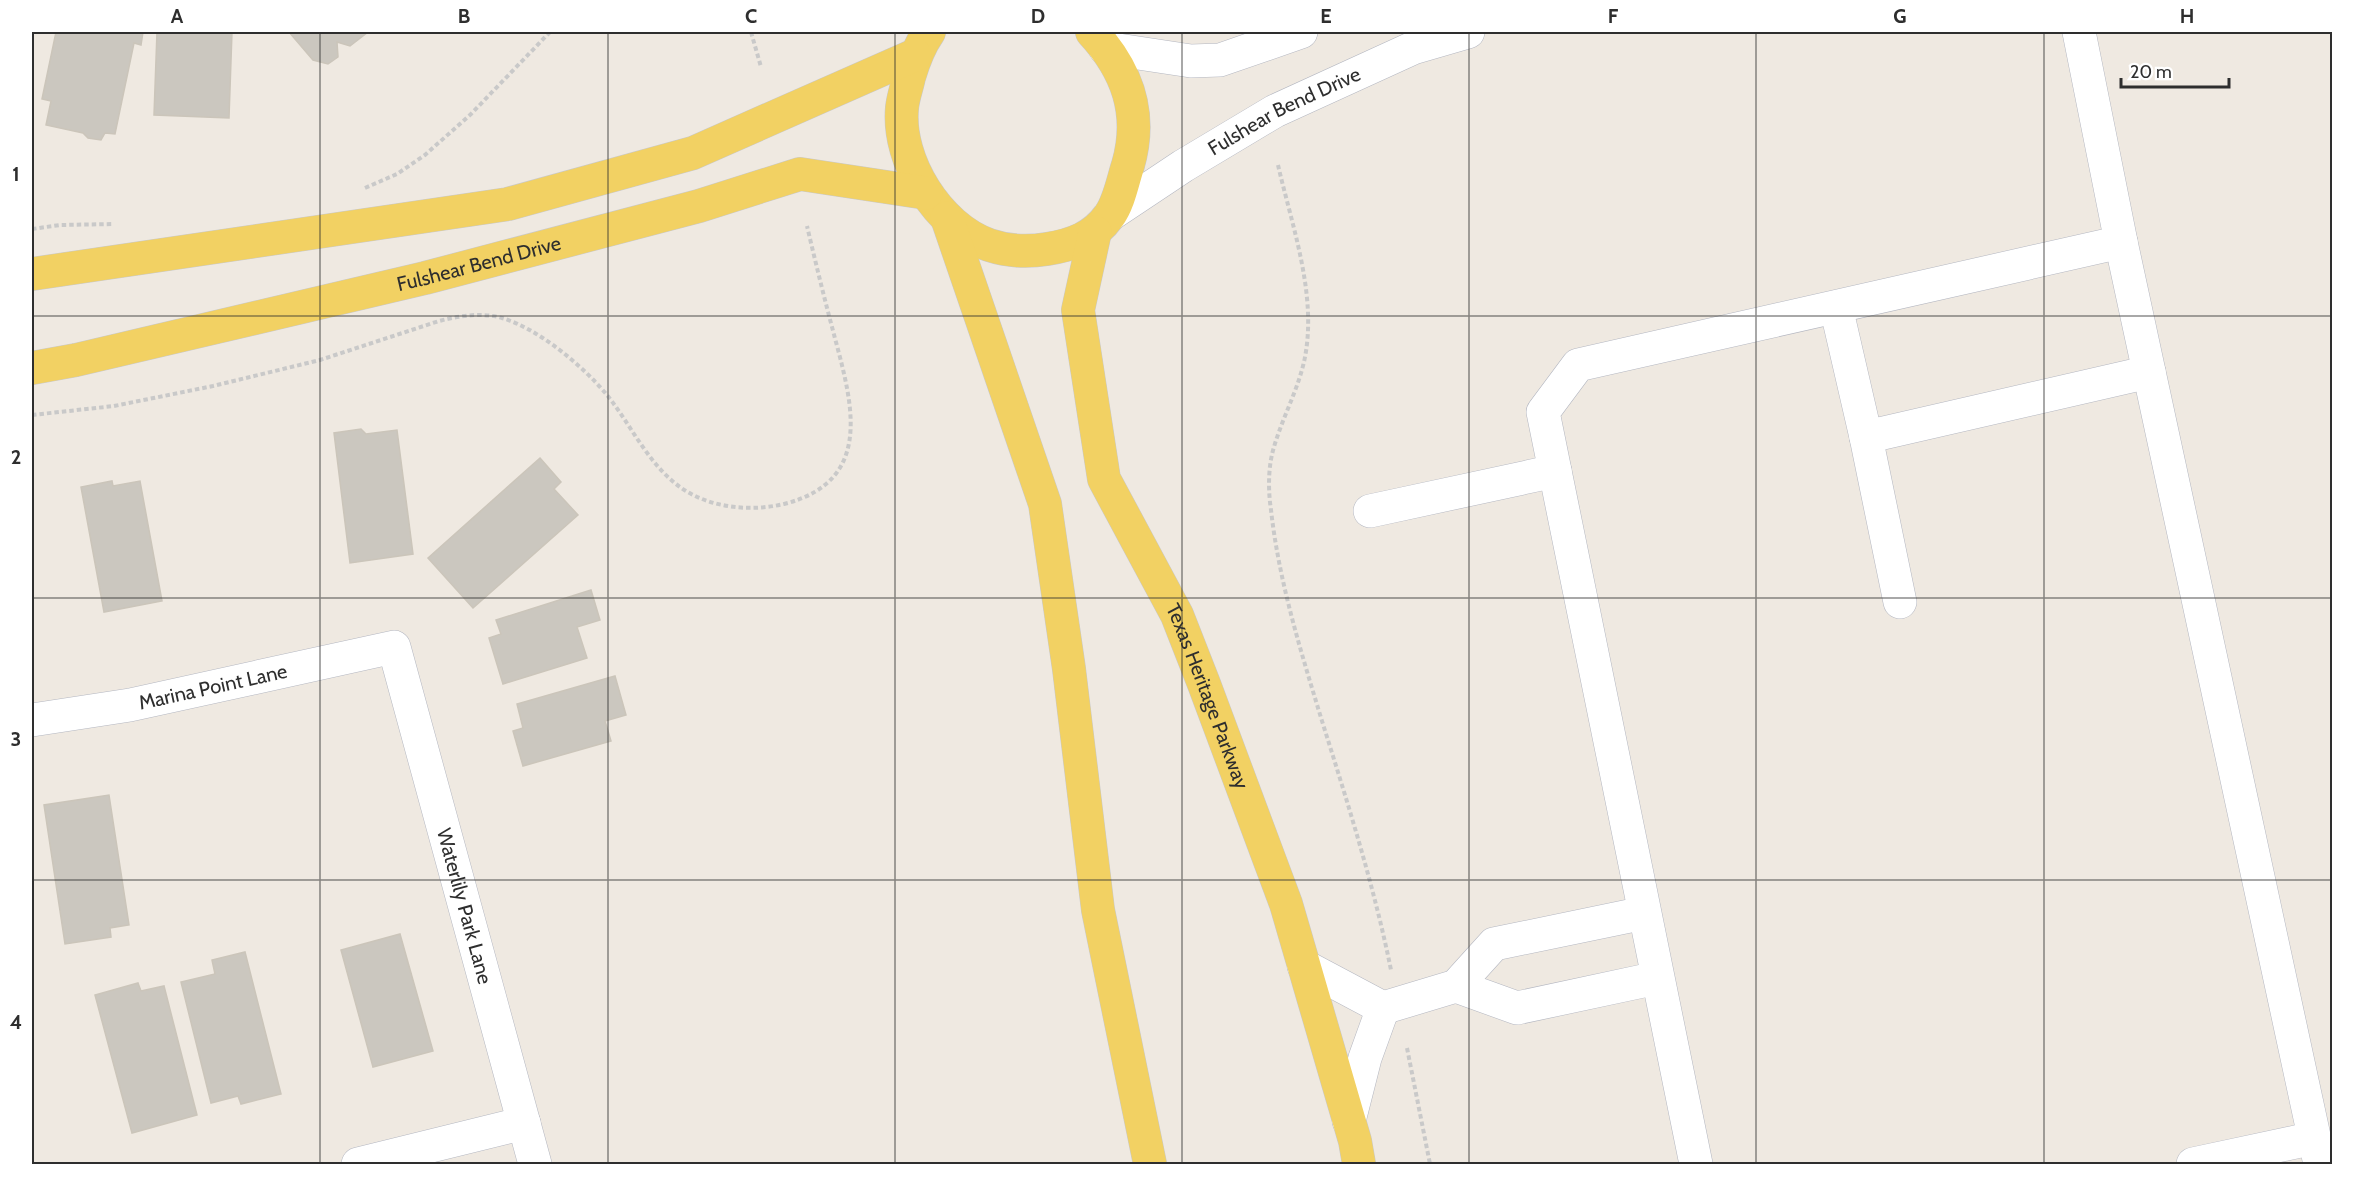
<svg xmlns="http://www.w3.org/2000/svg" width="2364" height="1196" viewBox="0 0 2364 1196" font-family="Cabin,sans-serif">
<rect width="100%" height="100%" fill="#efe9e1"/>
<!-- building -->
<g fill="#cbc7bf" stroke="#cbc5ba" stroke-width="1.5">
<path d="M56 32H143L141 45 134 43 115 134 105 133 101 140 88 138 83 133 46 125 51 101 42 99Z"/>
<path d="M157 32H232L229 118 154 115Z"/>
<path d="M289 32H368L350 46 337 42 338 57 328 64 313 60Z"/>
<path d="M361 429 366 434 397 430 413 554 350 563 334 433Z"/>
<path d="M540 458 561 482 554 489 578 515 473 608 428 558Z"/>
<path d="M112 481 113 486 140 481 162 601 104 612 81 487Z"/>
<path d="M591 590 600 620 577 627 587 658 503 684 489 638 501 634 496 620Z"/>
<path d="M615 676 626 715 605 721 611 741 523 766 513 731 523 728 517 704Z"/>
<path d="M109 795 129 925 110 928 111 937 65 944 44 805Z"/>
<path d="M400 934 433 1051 373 1067 341 950Z"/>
<path d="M245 952 281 1094 241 1104 238 1096 211 1103 181 982 215 974 212 960Z"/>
<path d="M138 983 141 991 164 986 197 1115 132 1133 95 995Z"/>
</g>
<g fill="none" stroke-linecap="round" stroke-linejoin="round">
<defs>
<g id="minor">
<path d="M1105 48 1191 61 1220 60 1301 32"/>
<path id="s1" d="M1111 214 1183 166 1275 111 1413 48 1468 32"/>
<path d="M2121 242 2320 1164"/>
<path d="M1836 307 1866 437 2149 372"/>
<path d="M1866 437 1900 602"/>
<path d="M1370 511 1555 471"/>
<path id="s2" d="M32 720 130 705 394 647 535 1164"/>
<path d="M1304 966 1383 1008 1456 986 1494 944 1644 913"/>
<path d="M1456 986 1517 1008 1657 978"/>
<path d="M1349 1121 1365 1058 1383 1008"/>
<path d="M358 1164 524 1123"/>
<path d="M1696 1164 1543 412 1578 365 2121 242 2079 32"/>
<path d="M2193 1164 2314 1138"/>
</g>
<g id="major">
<path d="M929 32C919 46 914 60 909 77 907 87 903 97 902 108 897 161 938 227 989 245 1007 251 1029 252 1047 249 1073 245 1094 237 1109 216 1119 203 1123 180 1128 165 1143 113 1127 70 1092 32"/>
<path d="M947 218 1045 504 1069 669 1098 910 1150 1164"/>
<path id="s3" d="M1095 232 1078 310 1104 479 1177 615 1204 684 1286 904 1355 1141 1359 1164"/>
<path d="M32 274 508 204 693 153 915 55"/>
<path id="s4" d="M32 368 76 360 425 278 699 206 800 174 926 193"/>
</g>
</defs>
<!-- minor casing -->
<use href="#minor" stroke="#b4b7c1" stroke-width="34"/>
<!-- major casing -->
<use href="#major" stroke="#c9c9c9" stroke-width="34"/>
<!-- path -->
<g stroke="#c9c9c9" stroke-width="4" stroke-dasharray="4.5 3" stroke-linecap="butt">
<path d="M751 32 761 67"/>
<path d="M1278 165C1292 226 1317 294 1305 357 1299 388 1283 416 1274 447 1268 466 1268 490 1271 510 1279 582 1301 652 1322 721 1348 804 1374 886 1391 970"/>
<path d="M365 188 397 174 425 155 471 114 550 32"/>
<path d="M32 229 60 225 114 224"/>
<path d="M32 415 114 406 213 386 320 360 439 321C459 316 481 312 502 318 539 329 583 366 607 395 631 425 648 464 680 487 709 508 750 512 784 504 879 480 850 396 832 327 823 293 815 260 807 226"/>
<path d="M1407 1048 1430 1164"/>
</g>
<!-- minor -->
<use href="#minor" stroke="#fff" stroke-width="33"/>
<!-- major -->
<use href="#major" stroke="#f2d163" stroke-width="33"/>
</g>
<!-- grid -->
<path fill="none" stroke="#2e2e2e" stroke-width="1.5" stroke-opacity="0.55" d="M320 32V1164M608 32V1164M895 32V1164M1182 32V1164M1469 32V1164M1756 32V1164M2044 32V1164M32 316H2332M32 598H2332M32 880H2332"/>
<g text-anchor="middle" stroke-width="5" stroke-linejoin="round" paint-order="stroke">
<!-- street labels -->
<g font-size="20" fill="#2e2e2e" stroke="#fff">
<text dy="7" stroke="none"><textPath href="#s1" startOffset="202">Fulshear Bend Drive</textPath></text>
<text dy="7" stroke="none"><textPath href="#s4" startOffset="459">Fulshear Bend Drive</textPath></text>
<text dy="7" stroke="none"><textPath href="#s2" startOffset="184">Marina Point Lane</textPath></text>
<text dy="7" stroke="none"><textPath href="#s3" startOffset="492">Texas Heritage Parkway</textPath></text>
<text dy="7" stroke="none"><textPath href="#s2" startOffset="638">Waterlily Park Lane</textPath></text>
</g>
</g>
<!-- border -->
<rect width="2364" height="1196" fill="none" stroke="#ffffff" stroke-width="66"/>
<!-- scale -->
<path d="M2121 78v9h108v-9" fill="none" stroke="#2e2e2e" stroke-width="3"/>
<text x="2130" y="78" font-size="18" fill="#2e2e2e" stroke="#ffffff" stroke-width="4.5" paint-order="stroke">20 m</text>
<rect x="33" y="33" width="2298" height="1130" fill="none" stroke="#2e2e2e" stroke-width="2"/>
<g font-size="20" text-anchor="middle" font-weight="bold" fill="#2e2e2e">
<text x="177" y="23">A</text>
<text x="464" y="23">B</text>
<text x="751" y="23">C</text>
<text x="1038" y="23">D</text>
<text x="1326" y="23">E</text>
<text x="1613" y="23">F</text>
<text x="1900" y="23">G</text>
<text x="2187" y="23">H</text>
<text x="16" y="181">1</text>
<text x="16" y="464">2</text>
<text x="16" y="746">3</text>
<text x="16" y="1029">4</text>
</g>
</svg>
